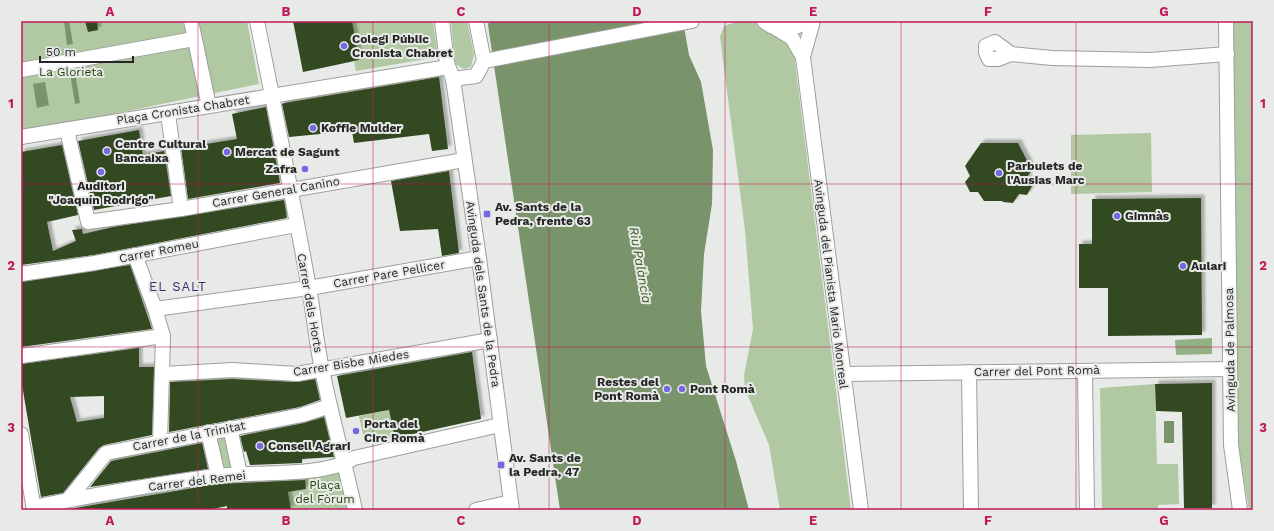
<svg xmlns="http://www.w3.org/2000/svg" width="1274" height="531" viewBox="0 0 1274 531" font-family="'Work Sans',sans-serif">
<defs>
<filter id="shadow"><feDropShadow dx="3.5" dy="-3.5" stdDeviation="1" flood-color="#0004"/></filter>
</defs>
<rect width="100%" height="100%" fill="#e8eae7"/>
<!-- green -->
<g fill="#b0c9a2">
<path d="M21 21H247L259 84 21 133Z"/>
<path d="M347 21H433L438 57 356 71 354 62 359 60 354 31 337 34Z"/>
<path d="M451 21H467L474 54 471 67 464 69 455 64Z"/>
<path d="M739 21H766L792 38 851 510H780L769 445 745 389 744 375 753 329 745 230 720 37 724 26Z"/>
<path d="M1232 21H1253V510H1249L1236 434Z"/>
<path d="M1151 133 1152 192 1071 194V135Z"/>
<path d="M1155 384 1157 464H1178L1179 504 1158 505V509L1212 508V510H1102L1100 388Z"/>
<path d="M390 410 395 438 365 444 359 416Z"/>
<path d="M230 428 240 474 218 475 208 432Z"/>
<path d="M339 471 347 510H291L284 493 306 489 304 473Z"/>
</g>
<!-- forest -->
<path fill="#94b085" d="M1212 338V354L1176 355 1175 340Z"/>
<!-- water -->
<g fill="#79946a">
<path d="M64 21H69L73 44 67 45Z"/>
<path d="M489 21H683L689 55 701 82 713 150 712 204 704 254 701 311 706 366 736 461 749 510H560L488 25Z"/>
<path d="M75 72 80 103 75 104 70 73Z"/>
<path d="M45 82 49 105 37 108 33 84Z"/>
<rect x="1164" y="421" width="10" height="22"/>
</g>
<!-- building -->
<g fill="#314922" fill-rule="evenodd" filter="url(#shadow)">
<path d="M85 21H97L98 30 88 32Z"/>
<path d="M293 21H352L359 60 303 72Z"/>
<path d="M439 77 448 149 432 151 429 134 354 143 352 131 289 137 282 104 284 103Z"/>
<path d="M266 107 280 183 188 199 181 148 237 139 232 114Z"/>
<path d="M139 130 143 155 164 151 171 196 94 210 78 141Z"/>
<path d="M981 143H1018L1032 170 1027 177 1032 186 1027 195 1019 194 1013 203 1003 202 1002 201H984L978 192H970L965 182 970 176 965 166Z"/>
<path d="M62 145 78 215 47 222 53 251 76 241 72 230 82 229 83 234 113 227 284 200 287 218 94 255 21 265V152Z"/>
<path d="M449 171 459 253 442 256 438 229 400 231 391 181Z"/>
<path d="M1201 198 1202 335 1108 336V288H1079V244H1092V199Z"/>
<path d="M130 265 152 329 21 347V282Z"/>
<path d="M139 348V367H154L152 435 104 445 99 448 63 493 41 497 21 379V364ZM104 396V418L77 422 70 397Z"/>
<path d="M472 352 481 419 395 438 389 410 346 418 337 376Z"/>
<path d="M232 379 296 382 315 379 320 400 300 407 169 432 170 382Z"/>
<path d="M1212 383V508H1184L1182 412 1156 411 1155 384Z"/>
<path d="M324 417 334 457 302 459V463L250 465 246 451 244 452 240 436 304 423Z"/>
<path d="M202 443 208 469 90 487 111 461Z"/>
<path d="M305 480 306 489 288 492 291 510H227V506L208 510H63L217 484Z"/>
</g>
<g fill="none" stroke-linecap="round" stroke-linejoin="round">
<defs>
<g id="minor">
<path d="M191 21 209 106"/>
<path d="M257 21C275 110 293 199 309 288 314 315 316 342 322 369 331 416 345 463 355 510"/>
<path d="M442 21 447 63 453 79 479 258 512 510"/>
<path d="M764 21C778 34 796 28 811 21"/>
<path d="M813 21 803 57 861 510"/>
<path d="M1226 21 1231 445 1240 510"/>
<path d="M777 29 792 38 803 57"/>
<path d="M1011 54 998 59H989L986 52V46L995 42 1011 54 1052 58 1150 60 1227 54"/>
<path d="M484 61 692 21"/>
<path d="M21 70 194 39"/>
<path d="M453 79 476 76 484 61 476 21"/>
<path d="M168 114 181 209"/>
<path d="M67 130 88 222 181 209 464 160"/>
<path d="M21 137 448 67"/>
<path d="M135 255 155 309 163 336 160 442"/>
<path d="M21 274 95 263 296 225"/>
<path d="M155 309 309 288 479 258"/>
<path d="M21 356 163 336"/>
<path d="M1085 371 1087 510"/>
<path d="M969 372 971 510"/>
<path d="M163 374 232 370 297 374 490 340"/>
<path d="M843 374 1230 369"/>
<path d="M230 428 240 474"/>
<path d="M208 432 218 475"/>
<path d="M21 434 34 510"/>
<path d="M68 500 106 453 302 415 330 406"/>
<path d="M34 507C94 495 155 484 216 476 253 471 324 478 354 458L500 425"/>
<path d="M476 510 511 502"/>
</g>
</defs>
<!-- minor casing -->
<use href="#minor" stroke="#9d9f9c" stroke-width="16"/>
<!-- minor -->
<use href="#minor" stroke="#fff" stroke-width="14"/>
</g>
<!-- grid -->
<path fill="none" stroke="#c2185b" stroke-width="1" stroke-opacity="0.55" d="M198 21V510M373 21V510M549 21V510M725 21V510M901 21V510M1076 21V510M21 184H1253M21 347H1253"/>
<!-- markers -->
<g fill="#7668e3" stroke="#e8eae7" stroke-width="1.5">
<circle cx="344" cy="46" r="4"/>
<circle cx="313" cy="128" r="4"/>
<circle cx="107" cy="151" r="4"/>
<circle cx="227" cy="152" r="4"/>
<circle cx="305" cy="169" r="4"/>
<circle cx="101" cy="172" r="4"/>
<circle cx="999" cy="173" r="4"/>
<rect x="483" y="210" width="8" height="8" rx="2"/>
<circle cx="1117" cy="216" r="4"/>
<circle cx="1183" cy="266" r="4"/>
<circle cx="667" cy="389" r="4"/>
<circle cx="682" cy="389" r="4"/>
<circle cx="356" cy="431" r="4"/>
<circle cx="260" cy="446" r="4"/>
<rect x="497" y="461" width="8" height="8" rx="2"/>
</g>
<g text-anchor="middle" stroke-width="4" stroke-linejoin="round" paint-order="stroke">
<!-- poi labels -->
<g font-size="12" font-weight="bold" fill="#252625" stroke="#e8eae7" text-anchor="start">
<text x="352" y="43">Colegi Públic<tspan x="352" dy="14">Cronista Chabret</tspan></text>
<text x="321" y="132">Koffie Mulder</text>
<text x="115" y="148">Centre Cultural<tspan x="115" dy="14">Bancaixa</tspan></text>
<text x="235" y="156">Mercat de Sagunt</text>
<text x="1007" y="170">Parbulets de<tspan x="1007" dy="14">l'Ausias Marc</tspan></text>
<text x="297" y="173" text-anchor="end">Zafra</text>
<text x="101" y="190" text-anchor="middle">Auditori<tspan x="101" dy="14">"Joaquín Rodrigo"</tspan></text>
<text x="495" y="211">Av. Sants de la<tspan x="495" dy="14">Pedra, frente 63</tspan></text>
<text x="1125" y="220">Gimnàs</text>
<text x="1191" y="270">Aulari</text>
<text x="659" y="386" text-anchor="end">Restes del<tspan x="659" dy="14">Pont Romà</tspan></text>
<text x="690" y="393">Pont Romà</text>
<text x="364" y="428">Porta del<tspan x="364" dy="14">Circ Romà</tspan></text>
<text x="268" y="450">Consell Agrari</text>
<text x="509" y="462">Av. Sants de<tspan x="509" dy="14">la Pedra, 47</tspan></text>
</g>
<!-- park labels -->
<g font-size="12" fill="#1c3e00" stroke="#e8eae7">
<text x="71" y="76">La Glorieta</text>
<text x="325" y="489">Plaça<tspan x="325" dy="14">del Fòrum</tspan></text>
</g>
<!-- street labels -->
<g font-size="12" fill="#252625" stroke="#e8eae7">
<text transform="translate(183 110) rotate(-9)" y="4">Plaça Cronista Chabret</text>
<text transform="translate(276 192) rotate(-10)" y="4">Carrer General Canino</text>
<text transform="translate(159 251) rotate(-11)" y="4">Carrer Romeu</text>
<text transform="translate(389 274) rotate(-10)" y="4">Carrer Pare Pellicer</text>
<text transform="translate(831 284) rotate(83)" y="4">Avinguda del Pianista Mario Monreal</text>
<text transform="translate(483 294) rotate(82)" y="4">Avinguda dels Sants de la Pedra</text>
<text transform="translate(310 303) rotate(80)" y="4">Carrer dels Horts</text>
<text transform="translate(1230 350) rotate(-91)" y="4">Avinguda de Palmosa</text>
<text transform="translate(351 363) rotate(-9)" y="4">Carrer Bisbe Miedes</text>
<text transform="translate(1037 371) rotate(-1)" y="4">Carrer del Pont Romà</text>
<text transform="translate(189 436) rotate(-11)" y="4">Carrer de la Trinitat</text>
<text transform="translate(197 481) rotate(-7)" y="4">Carrer del Remei</text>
</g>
<!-- water labels -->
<g font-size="13" font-style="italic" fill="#365a1d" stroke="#e8eae7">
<text transform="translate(641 265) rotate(80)" y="5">Riu Palància</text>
</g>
<!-- neighbourhood labels -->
<g font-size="13" letter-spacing="1" fill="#37306c" stroke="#e8eae7">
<text x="178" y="291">EL SALT</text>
</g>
</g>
<!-- border -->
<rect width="1274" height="531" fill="none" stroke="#e8eae7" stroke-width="44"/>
<!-- scale -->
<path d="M40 56v6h93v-6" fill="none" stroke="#252625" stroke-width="2"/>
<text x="46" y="56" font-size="12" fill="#252625" stroke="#e8eae7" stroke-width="3" paint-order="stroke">50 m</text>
<rect x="22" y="22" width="1230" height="487" fill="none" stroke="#c2185b" stroke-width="1.5"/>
<g font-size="13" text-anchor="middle" font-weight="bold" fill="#c2185b">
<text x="110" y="16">A</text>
<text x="286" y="16">B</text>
<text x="461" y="16">C</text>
<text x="637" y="16">D</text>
<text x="813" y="16">E</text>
<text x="988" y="16">F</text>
<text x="1164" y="16">G</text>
<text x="11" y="108">1</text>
<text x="1263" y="108">1</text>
<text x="11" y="270">2</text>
<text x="1263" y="270">2</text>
<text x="11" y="432">3</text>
<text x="1263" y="432">3</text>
<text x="110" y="525">A</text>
<text x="286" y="525">B</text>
<text x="461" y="525">C</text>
<text x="637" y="525">D</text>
<text x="813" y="525">E</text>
<text x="988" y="525">F</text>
<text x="1164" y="525">G</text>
</g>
</svg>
